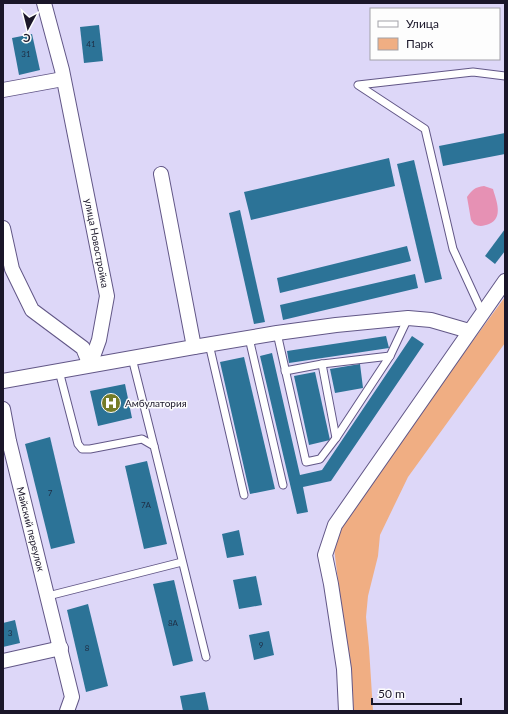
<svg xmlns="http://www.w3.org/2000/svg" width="508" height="714" viewBox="0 0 508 714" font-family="Lato,sans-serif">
<rect width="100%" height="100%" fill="#ddd7f8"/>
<!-- green -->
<path fill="#f0ae83" d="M505 297V343L408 477 380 535 378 556 368 596 366 617 369 648 373 711H352V696L334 548 342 519Z"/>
<!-- water -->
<path fill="#e691b4" d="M484 186 493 189C496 200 504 218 489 224 484 226 479 227 474 224L471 220 467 197C472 190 475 187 484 186Z"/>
<!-- building -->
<g fill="#2c7397">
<path d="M99 25 103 61 84 63 80 27Z"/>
<path d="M32 34 40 70 19 75 12 38Z"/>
<path d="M505 133V154L443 166 439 146Z"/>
<path d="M389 158 395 186 251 220 244 192Z"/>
<path d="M414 160 442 279 425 283 397 164Z"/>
<path d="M240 210 265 322 254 324 229 213Z"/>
<path d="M505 229V251L495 264 485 256Z"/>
<path d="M407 246 411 261 280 293 277 278Z"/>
<path d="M415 274 418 288 283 320 280 305Z"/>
<path d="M386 336 389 348 289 363 287 351Z"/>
<path d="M412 336 424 344 331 481 303 487 308 512 297 514 260 356 272 353 300 475 322 470Z"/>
<path d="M244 357 275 489 250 494 220 362Z"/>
<path d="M360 364 363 388 335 393 330 369Z"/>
<path d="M315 372 330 440 309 445 294 376Z"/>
<path d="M125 384 132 418 98 426 90 391Z"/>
<path d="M50 437 75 543 51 549 25 444Z"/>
<path d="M147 461 167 544 144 549 125 466Z"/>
<path d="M239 530 244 555 227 558 222 534Z"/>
<path d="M256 576 262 605 239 609 233 580Z"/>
<path d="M174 580 193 661 173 666 153 584Z"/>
<path d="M88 604 108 686 86 692 67 610Z"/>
<path d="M15 620 20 643 3 647V623Z"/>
<path d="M269 631 274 655 254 660 249 635Z"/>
<path d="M205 692 209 711H183L180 696Z"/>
</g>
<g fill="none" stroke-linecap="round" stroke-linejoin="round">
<defs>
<g id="lane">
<path d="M482 312 453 249 425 129 358 85 473 72 505 76"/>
<path d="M277 333 306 462 320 459 336 438 390 356 408 318"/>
<path d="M249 338 283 485"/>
<path d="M209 344 244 495"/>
<path d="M132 358 154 446"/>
<path d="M322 364 336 438"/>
<path d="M59 371 78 444 82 449H90L142 439 154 446 206 657"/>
<path d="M285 371 322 364 390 356"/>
<path d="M48 596 182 562"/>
</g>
<g id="street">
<path d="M44 3 62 70 107 296 99 340 90 365"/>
<path d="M3 90 63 79"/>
<path d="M161 174 194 347"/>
<path d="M3 228 12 269 32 310 83 348 90 365"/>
<path d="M3 381 194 347 277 333 336 325 408 318 431 320 469 331"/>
<path d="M3 409 9 441 72 697 67 711"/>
<path d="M3 661 61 648"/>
<path d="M346 711 344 669 331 584 325 555 335 525 505 281"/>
</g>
</defs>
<!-- lane casing -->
<use href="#lane" stroke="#625787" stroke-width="9"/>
<!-- street casing -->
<use href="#street" stroke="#625787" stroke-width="16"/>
<!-- lane -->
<use href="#lane" stroke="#fff" stroke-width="7"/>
<!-- street -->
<use href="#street" stroke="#fff" stroke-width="14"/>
</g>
<!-- icons -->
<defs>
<symbol id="hospital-disc" viewBox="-11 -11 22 22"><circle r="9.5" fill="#757c27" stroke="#fdfdfd"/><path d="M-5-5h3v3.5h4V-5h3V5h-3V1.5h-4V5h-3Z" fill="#fff"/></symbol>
</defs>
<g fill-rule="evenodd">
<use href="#hospital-disc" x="100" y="392" width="22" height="22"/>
</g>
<g text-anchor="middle" stroke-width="3" stroke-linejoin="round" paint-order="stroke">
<!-- number labels -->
<g font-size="8" fill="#1e2d44">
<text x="91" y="47">41</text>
<text x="26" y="57">31</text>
<text x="50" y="496">7</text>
<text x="146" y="508">7А</text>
<text x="173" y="626">8А</text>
<text x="10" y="636">3</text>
<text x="261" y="648">9</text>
<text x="87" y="651">8</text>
</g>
<!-- street labels -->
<g font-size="10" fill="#1a1629" stroke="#fdfdfd">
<text transform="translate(97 243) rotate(79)" y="4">улица Новостройка</text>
<text transform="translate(31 529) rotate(76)" y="4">Майский переулок</text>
</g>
<!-- poi labels -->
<g font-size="10" fill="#1a1629" stroke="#fdfdfd" text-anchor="start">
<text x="125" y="407">Амбулатория</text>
</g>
</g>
<!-- border -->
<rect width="508" height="714" fill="none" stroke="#1a1629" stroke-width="8"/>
<!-- legend -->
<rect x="370" y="8" width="130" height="52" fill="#fdfdfd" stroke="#a2a1a8"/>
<rect x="378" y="21" width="20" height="6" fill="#ffffff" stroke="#a2a1a8"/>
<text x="406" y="28" font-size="12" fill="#1a1629">Улица</text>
<rect x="378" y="38" width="20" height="12" fill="#f0ae83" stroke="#a2a1a8"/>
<text x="406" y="48" font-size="12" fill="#1a1629">Парк</text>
<!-- north arrow -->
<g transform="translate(28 28) rotate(187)" stroke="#fdfdfd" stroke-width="3" paint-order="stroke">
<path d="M0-3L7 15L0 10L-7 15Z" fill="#1a1629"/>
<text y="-6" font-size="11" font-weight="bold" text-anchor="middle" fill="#1a1629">С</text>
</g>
<!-- scale -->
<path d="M372 698v6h89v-6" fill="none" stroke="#1a1629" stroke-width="2"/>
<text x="378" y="698" font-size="12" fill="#1a1629" stroke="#fdfdfd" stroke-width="3" paint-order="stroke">50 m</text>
</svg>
